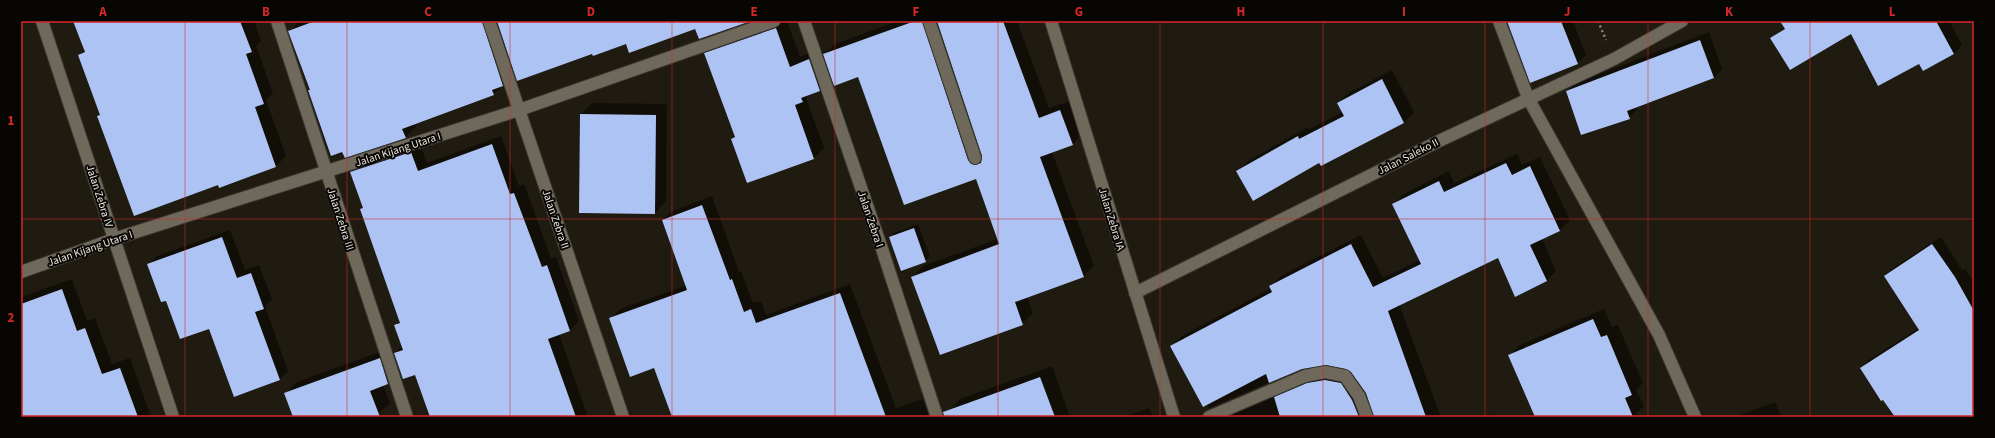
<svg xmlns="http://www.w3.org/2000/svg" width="1995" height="438" viewBox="0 0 1995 438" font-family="'Source Sans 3',sans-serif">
<rect width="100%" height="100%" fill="#201b10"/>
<!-- shadow -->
<g fill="#0007">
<path d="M74 21H254L261 41 256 46 273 93 266 100 286 156 276 166 220 186 219 184 98 116 100 114 79 55 85 49Z"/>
<path d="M297 21H495L513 75 493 94 414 123 416 127 405 137 309 91 311 89 290 31 298 23Z"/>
<path d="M780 21H787L800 57 819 50 830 80 819 90 810 94 806 98 824 148 814 158 747 182 732 139 735 136 705 54 715 44Z"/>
<path d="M898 21H935L978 150 983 154 938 21H1017L1049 108 1070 101 1083 134 1072 145 1052 152 1094 266 1083 276 1027 297 1033 313 1022 324 913 277 923 266 998 239 976 177 858 76 824 55 835 44Z"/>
<path d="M1508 21H1573L1586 55 1578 63Z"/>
<path d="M1781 21H1949L1962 45 1954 54 1920 63 1851 32 1772 39 1785 27Z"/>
<path d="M1709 32 1722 69 1714 78 1636 107 1637 109 1629 118 1567 91 1576 83Z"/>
<path d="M1392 70 1414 112 1404 123 1320 161 1238 172 1248 161 1308 127 1310 129 1343 112 1338 103 1348 93Z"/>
<path d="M592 103 667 104 666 201 655 213 581 114Z"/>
<path d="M501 136 519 186 524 184 551 258 556 257 579 321 570 330 559 334 588 417H431L415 374 395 354 402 346 395 326 400 321 361 209 364 207 351 172 360 163 420 144 427 163Z"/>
<path d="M1517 154 1522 165 1540 157 1570 220 1560 230 1542 238 1556 271 1546 281 1498 257 1399 304 1441 417H1221L1225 413 1336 370 1351 373 1362 389 1370 410 1375 417 1366 391 1351 371 1347 368 1326 364 1303 368 1209 408 1172 346 1182 336 1272 288 1271 286 1281 276 1361 235 1383 278 1420 260 1394 204 1404 194 1449 171 1454 183Z"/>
<path d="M712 196 739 272 741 271 753 303 761 301 766 315 850 284 896 408 923 399 929 417H672L654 367 610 319 620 309 687 285 663 220 672 211Z"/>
<path d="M918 224 930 256 925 261 890 237 894 233Z"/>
<path d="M230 230 245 270 259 265 272 299 265 306 288 371 280 379 210 327 166 299 148 265 157 256Z"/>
<path d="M1941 237 1962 270 1965 269 1974 282V409L1951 417H1896L1861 368 1869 360 1919 328 1885 276 1893 268Z"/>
<path d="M72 279 87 321 95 318 112 364 130 358 150 414 147 417H21V297Z"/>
<path d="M1604 309 1612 327 1618 325 1643 383 1636 390 1644 406 1632 417H1537L1509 356 1520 345Z"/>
<path d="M391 348 399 372 388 384 383 385 390 403 378 414 370 417H294L286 393 297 382Z"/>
<path d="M1052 366 1070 417H951L949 411 960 399Z"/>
<path d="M1775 402 1782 417H1735Z"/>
<path d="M1149 408 1153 417H1123Z"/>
<path d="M1490 414 1491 417H1484Z"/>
</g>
<!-- building -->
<g fill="#adc3f3">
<path d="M73 21H240L252 52 246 54 264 104 255 107 276 167 219 188 218 185 134 216 97 116 100 115 78 55 85 52Z"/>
<path d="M315 21H482L503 86 492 90 494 95 402 129 406 138 345 158 342 152 331 156 308 90H310L288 31Z"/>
<path d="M497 21H751L699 39 695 29 629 53 626 44 593 56 592 54 517 81Z"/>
<path d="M915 21H922L968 160 974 165 981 163 982 156 937 21H1003L1039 118 1060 110 1073 145 1040 157 1084 277 1015 302 1023 325 940 355 911 277 999 244 976 179 904 205 858 77 834 86 823 54Z"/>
<path d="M1507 21H1561L1578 64 1530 83Z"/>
<path d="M1780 21H1936L1954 54 1923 71 1919 64 1878 86 1851 34 1790 70 1770 38 1785 29Z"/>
<path d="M776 28 790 67 809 59 820 91 801 98 803 102 795 105 814 159 747 183 731 139 735 137 704 53Z"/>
<path d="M1700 40 1714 78 1627 111 1630 119 1581 135 1566 91Z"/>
<path d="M1382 79 1404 123 1321 166 1319 163 1253 201 1236 171 1298 136 1299 139 1344 116 1337 103Z"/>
<path d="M580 114 656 115 655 214 579 213Z"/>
<path d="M492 144 510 194 514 193 542 267 547 265 570 331 548 339 576 417H430L415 375 403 379 394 353 403 350 394 325 400 323 360 209 363 208 350 172 411 152 418 171Z"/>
<path d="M1506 163 1512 175 1530 166 1560 231 1530 245 1547 281 1515 297 1498 258 1388 311 1426 417H1374L1366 393 1351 372 1346 369 1326 365 1302 369 1269 383 1266 374 1203 407 1170 346 1272 292 1269 286 1351 244 1373 287 1421 264 1392 204 1439 181 1444 192Z"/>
<path d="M702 205 730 280 732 279 744 312 751 309 756 323 840 293 886 417H672L654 368 630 377 609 318 687 290 662 220Z"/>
<path d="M914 228 926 262 901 271 889 237Z"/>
<path d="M222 237 237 278 251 273 264 309 255 312 280 380 234 397 209 329 180 339 166 301 161 302 147 264Z"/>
<path d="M1932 244 1955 277 1974 311V417H1895L1883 400 1881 401 1860 368 1919 330 1884 276Z"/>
<path d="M62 289 77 331 85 328 102 374 120 368 138 417H21V304Z"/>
<path d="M1593 319 1601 337 1607 335 1632 395 1625 398 1633 417H1535L1508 355Z"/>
<path d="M380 358 388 384 370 391 380 417H293L284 393Z"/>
<path d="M1040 377 1055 417H944L943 412Z"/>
<path d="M1325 380 1341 383 1352 400 1359 417H1280L1274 397 1307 383Z"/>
</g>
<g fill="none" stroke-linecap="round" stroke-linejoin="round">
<defs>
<g id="minor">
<path d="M42 21 173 417"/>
<path d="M277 21 407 417"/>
<path d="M489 21 623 417"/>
<path d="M804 21 882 249 937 417"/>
<path d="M929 21 975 158"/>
<path d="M1051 21 1174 417"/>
<path d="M1499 21 1528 98 1659 335 1695 417"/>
<path d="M21 272 114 239 519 110 774 21"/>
<path d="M1135 293 1439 141 1614 59 1682 21"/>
<path d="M1209 417 1305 376 1325 372 1345 376 1359 396 1367 417"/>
</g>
</defs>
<!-- minor casing -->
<use href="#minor" stroke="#3b3732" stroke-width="14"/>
<!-- path -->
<path stroke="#8b877e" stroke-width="2.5" stroke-dasharray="2 3" stroke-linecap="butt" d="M1598 21 1606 40"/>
<!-- minor -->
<use href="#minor" stroke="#6f695c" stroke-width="12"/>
</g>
<!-- grid -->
<path fill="none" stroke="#d62828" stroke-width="1" stroke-opacity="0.55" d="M185 21V417M347 21V417M510 21V417M672 21V417M835 21V417M998 21V417M1160 21V417M1323 21V417M1485 21V417M1648 21V417M1810 21V417M21 219H1974"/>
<g text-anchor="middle" stroke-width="4" stroke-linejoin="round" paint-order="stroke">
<!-- street labels -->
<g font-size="11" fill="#eae6df" stroke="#080603">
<text transform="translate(398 149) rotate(-18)" y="4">Jalan Kijang Utara I</text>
<text transform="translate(1408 156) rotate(-27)" y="4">Jalan Saleko II</text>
<text transform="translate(100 196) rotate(72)" y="4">Jalan Zebra IV</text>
<text transform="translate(341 219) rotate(72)" y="4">Jalan Zebra III</text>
<text transform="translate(556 219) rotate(71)" y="4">Jalan Zebra II</text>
<text transform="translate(871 219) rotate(71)" y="4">Jalan Zebra I</text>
<text transform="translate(1112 219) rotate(73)" y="4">Jalan Zebra IA</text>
<text transform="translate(90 248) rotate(-19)" y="4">Jalan Kijang Utara I</text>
</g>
</g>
<!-- border -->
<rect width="1995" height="438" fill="none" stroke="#080603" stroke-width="44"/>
<rect x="22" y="22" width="1951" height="394" fill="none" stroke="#d62828" stroke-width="1.5"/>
<g font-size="13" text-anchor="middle" font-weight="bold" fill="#d62828">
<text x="103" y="16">A</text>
<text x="266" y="16">B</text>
<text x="428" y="16">C</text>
<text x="591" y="16">D</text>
<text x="754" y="16">E</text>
<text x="916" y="16">F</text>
<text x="1079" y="16">G</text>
<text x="1241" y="16">H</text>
<text x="1404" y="16">I</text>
<text x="1567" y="16">J</text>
<text x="1729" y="16">K</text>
<text x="1892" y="16">L</text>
<text x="11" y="125">1</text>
<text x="11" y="322">2</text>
</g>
</svg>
